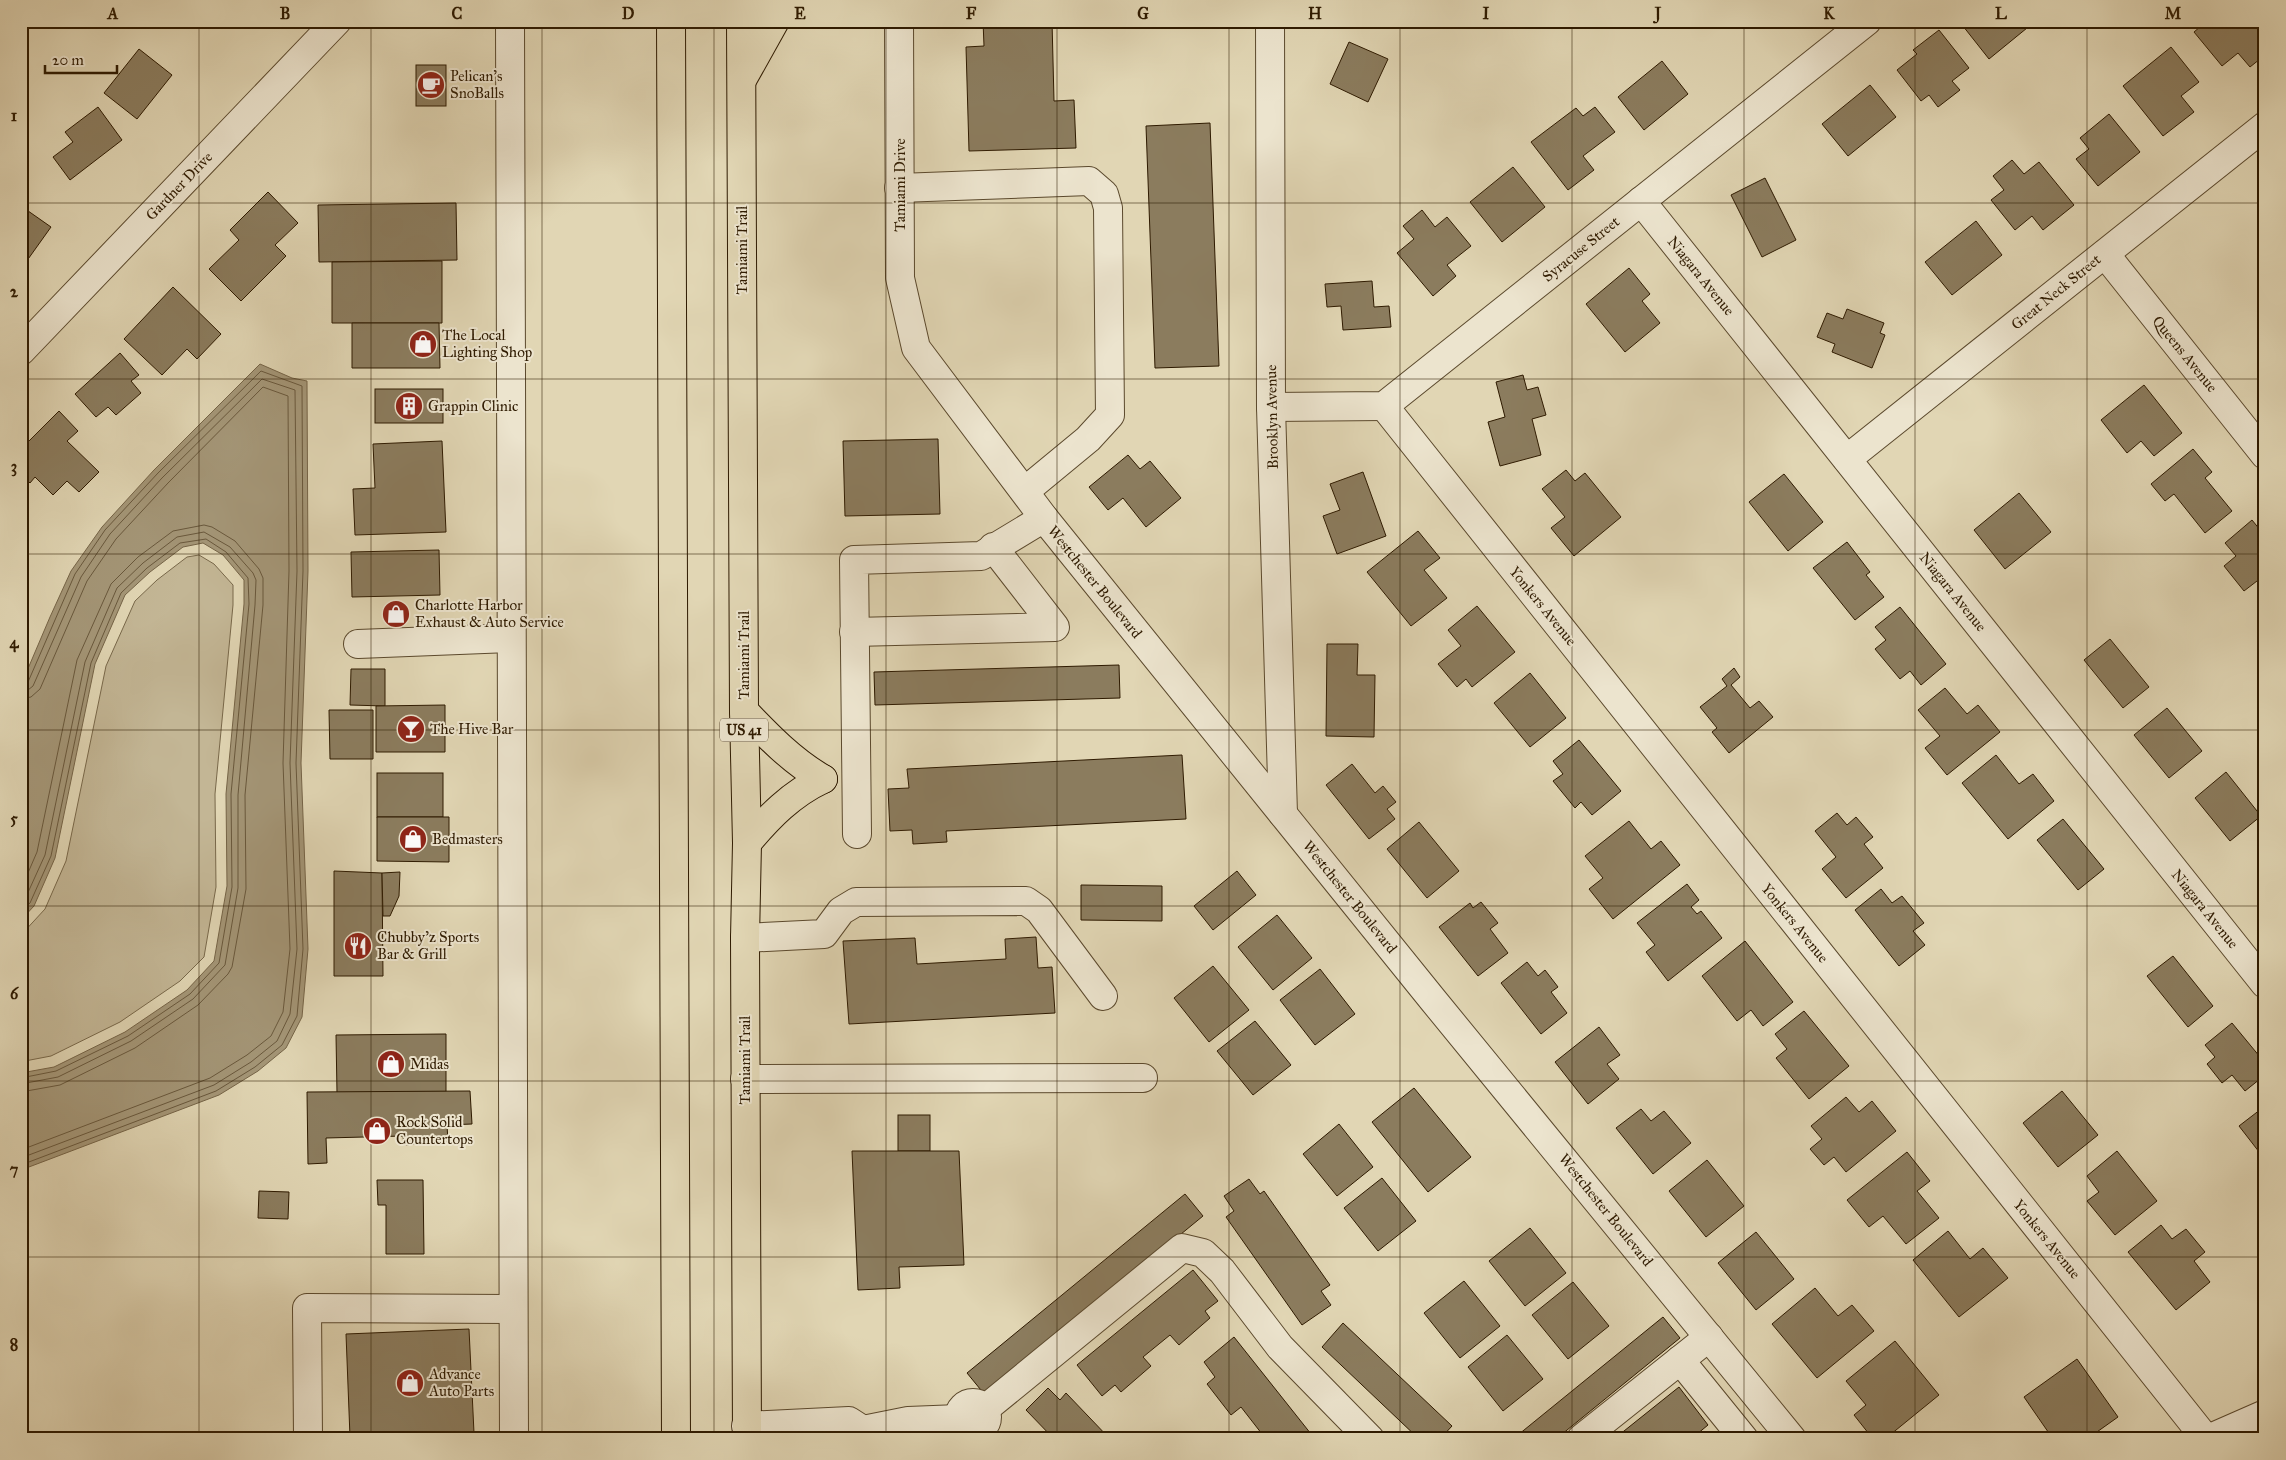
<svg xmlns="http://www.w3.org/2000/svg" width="2286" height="1460" viewBox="0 0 2286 1460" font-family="'IM FELL Great Primer',serif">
<rect width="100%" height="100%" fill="#e1d6b4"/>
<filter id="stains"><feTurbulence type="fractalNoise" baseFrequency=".004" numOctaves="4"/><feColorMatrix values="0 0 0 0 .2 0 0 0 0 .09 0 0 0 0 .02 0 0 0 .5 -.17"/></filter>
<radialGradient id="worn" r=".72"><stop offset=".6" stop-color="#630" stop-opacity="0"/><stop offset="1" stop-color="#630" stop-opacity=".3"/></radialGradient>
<!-- green -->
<path fill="#c3b695" stroke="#78684a" d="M199 555 214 564 233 585V605L215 794 216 887 204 957 180 981 120 1022 51 1056 25 1061 21 1060V935L45 909 66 861 106 666 135 601 157 580 187 557Z"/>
<!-- water -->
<path fill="#a49677" stroke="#756447" d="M260 364 292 378 307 381 308 571 301 763 308 949 302 1017 286 1048 258 1071 219 1095 21 1170V1073L54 1067 125 1032 187 990 214 961 227 886 226 794 244 604V580L223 555 203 543 183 547 150 572 125 595 95 664 55 858 34 906 21 920V685L50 617 71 571 102 527 154 470Z"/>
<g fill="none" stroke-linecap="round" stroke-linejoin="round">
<!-- shore -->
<g stroke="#69583c" stroke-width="1">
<path d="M21 685 28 682 75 574 105 530 158 473 261 371 302 386 303 571 296 763 303 949 297 1016 282 1045 255 1067 216 1091 21 1165"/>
<path d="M21 692 28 690 33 686 81 577 110 534 162 478 262 379 295 390 297 571 290 763 297 949 290 1014 277 1041 251 1062 214 1085 21 1158"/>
<path d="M21 699 31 697 40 689 87 581 116 539 168 483 263 387 288 396 289 571 283 763 290 949 283 1012 271 1036 247 1055 210 1078 21 1150"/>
<path d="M21 889 37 852 77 660 111 584 138 557 173 531 204 525 212 527 235 541 259 569 263 578V605L245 795 246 889 232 967 228 974 198 1005 135 1048 60 1085 21 1092"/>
<path d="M21 903 25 899 45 855 85 662 117 588 143 563 177 537 204 532 230 547 253 573 256 580 255 605 238 795V888L225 965 193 999 131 1041 58 1077 21 1084"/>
<path d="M21 912 30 903 51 856 91 663 121 593 147 568 180 543 206 539 226 552 248 578 249 604 231 794 232 887 219 963 190 994 128 1036 56 1071 21 1078"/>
</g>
</g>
<!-- building -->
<g fill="#8b7c5e" stroke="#2e1a00">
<path d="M983 21H1052L1054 101 1074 100 1076 148 969 151 966 47 984 46Z"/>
<path d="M1959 21H2021L2027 28 1989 59Z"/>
<path d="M2207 21H2264L2265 55 2250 67 2238 53 2222 66 2194 32Z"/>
<path d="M1939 30 1969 68 1952 81 1960 90 1938 107 1929 95 1921 101 1897 70 1917 54 1913 50Z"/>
<path d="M1349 42 1388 59 1368 102 1330 84Z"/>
<path d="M2171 47 2199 82 2181 96 2194 112 2163 136 2123 86Z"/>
<path d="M139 49 172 75 137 119 104 93Z"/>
<path d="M1662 61 1688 94 1644 130 1618 97Z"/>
<rect x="416" y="65" width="30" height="41"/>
<path d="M1870 85 1896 117 1848 156 1822 124Z"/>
<path d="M98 107 122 140 70 180 53 157 73 142 65 132Z"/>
<path d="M1595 107 1615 132 1583 156 1594 170 1568 190 1531 142 1576 108 1583 116Z"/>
<path d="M2109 114 2140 152 2098 186 2076 159 2089 149 2080 138Z"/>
<path d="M1210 123 1219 366 1155 368 1146 126Z"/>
<path d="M2012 160 2024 174 2039 162 2074 205 2043 230 2032 216 2015 230 1991 200 2004 190 1993 176Z"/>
<path d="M1513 167 1545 207 1502 242 1470 202Z"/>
<path d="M1765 178 1796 240 1762 257 1731 195Z"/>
<path d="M268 192 298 223 275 245 286 256 241 301 209 269 239 240 230 230Z"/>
<path d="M456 203 457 260 319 262 318 205Z"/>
<path d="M21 206 51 227 21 269Z"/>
<path d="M1422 210 1435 227 1447 217 1471 246 1447 265 1456 276 1433 296 1397 253 1414 239 1403 226Z"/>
<path d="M1976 221 2002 255 1952 295 1925 262Z"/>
<path d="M442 261V323H332V262Z"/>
<path d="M1629 268 1650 294 1642 301 1660 323 1625 352 1586 304Z"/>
<path d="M1372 281 1374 307 1389 306 1391 327 1343 330 1341 306 1327 307 1325 284Z"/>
<path d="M173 287 221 334 197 359 187 349 162 375 124 339Z"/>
<path d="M1847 309 1884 323 1880 333 1885 335 1872 368 1832 352 1835 344 1817 337 1827 313 1843 319Z"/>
<path d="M352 323H439L440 368H352Z"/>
<path d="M120 353 139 375 131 381 141 393 116 415 108 407 96 417 75 394Z"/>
<path d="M1523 375 1527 390 1538 387 1546 415 1532 419 1541 455 1500 466 1488 422 1505 417 1496 382Z"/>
<path d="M2144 385 2182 433 2154 456 2141 441 2127 453 2101 420Z"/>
<rect x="375" y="389" width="68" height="34"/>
<path d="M59 411 78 431 67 441 99 472 79 492 67 481 53 495 35 477 30 483 21 474V449Z"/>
<path d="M938 439 940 514 845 516 843 441Z"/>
<path d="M442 441 446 532 355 535 353 489 375 488 373 444Z"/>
<path d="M2193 449 2212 472 2205 478 2232 511 2205 533 2174 494 2165 501 2151 484Z"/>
<path d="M1128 455 1140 469 1150 461 1181 498 1146 527 1123 498 1108 510 1089 487Z"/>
<path d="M1566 470 1575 481 1585 473 1621 517 1574 556 1551 528 1565 517 1542 489Z"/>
<path d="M1363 472 1386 536 1337 554 1323 516 1340 510 1330 484Z"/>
<path d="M1784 474 1823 522 1788 551 1749 502Z"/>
<path d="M2019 493 2051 532 2005 569 1974 530Z"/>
<path d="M2252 520 2265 536V590L2257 581 2244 591 2224 566 2236 556 2225 543Z"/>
<path d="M1418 531 1440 558 1424 570 1447 598 1411 626 1367 572Z"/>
<path d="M1847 542 1870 572 1866 575 1884 597 1855 620 1813 568Z"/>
<path d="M439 550 440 595 352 597 351 552Z"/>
<path d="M1477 606 1515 652 1472 687 1466 679 1457 687 1438 664 1461 646 1448 630Z"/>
<path d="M1900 607 1946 664 1921 685 1910 671 1900 679 1875 649 1886 640 1875 627Z"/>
<path d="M2110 639 2149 687 2123 708 2084 660Z"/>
<path d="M1327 644H1358L1357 675H1375L1374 737 1326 736Z"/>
<path d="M1119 665 1120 698 875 705 874 672Z"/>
<path d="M1734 668 1740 677 1731 685 1750 708 1759 701 1773 717 1729 753 1712 732 1717 728 1700 707 1727 686 1722 679Z"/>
<path d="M351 669H385V706L350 705Z"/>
<path d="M1530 673 1566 718 1530 747 1494 703Z"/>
<path d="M1945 688 1967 714 1978 705 2000 732 1947 775 1925 748 1940 736 1918 710Z"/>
<path d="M445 705V752H376V706Z"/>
<path d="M2167 708 2202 751 2169 778 2134 735Z"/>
<path d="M329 710H373V759H330Z"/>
<path d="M1579 740 1621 791 1592 815 1581 802 1575 808 1553 781 1563 774 1553 761Z"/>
<path d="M1182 755 1186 819 946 831 947 842 913 844 912 830 890 831 888 789 909 788 907 769Z"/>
<path d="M1996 755 2019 784 2033 774 2054 801 2008 839 1962 783Z"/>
<path d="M1352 764 1375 793 1383 786 1396 802 1387 809 1395 819 1369 839 1326 785Z"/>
<path d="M2226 772 2261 816 2230 841 2195 798Z"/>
<rect x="377" y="773" width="66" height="44"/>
<path d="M1837 813 1847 825 1856 817 1873 837 1864 844 1883 868 1846 898 1822 869 1836 857 1815 831Z"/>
<path d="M377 817H449V862L377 861Z"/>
<path d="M2063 819 2104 869 2078 890 2037 840Z"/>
<path d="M1629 821 1651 849 1661 841 1680 865 1613 919 1589 889 1603 878 1585 856Z"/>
<path d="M1419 822 1459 871 1427 898 1387 849Z"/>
<path d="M334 871 382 873 383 976H334Z"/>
<path d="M1237 871 1256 895 1213 930 1194 906Z"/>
<path d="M400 872 399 896 390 916H383L382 873Z"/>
<path d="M1687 884 1699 900 1691 907 1697 914 1701 911 1722 938 1668 981 1646 952 1655 945 1637 923Z"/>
<path d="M1081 885 1162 886V921L1081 920Z"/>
<path d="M1881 889 1892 903 1902 896 1924 923 1913 931 1925 945 1899 966 1855 910Z"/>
<path d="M1481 902 1498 923 1490 929 1508 953 1478 976 1439 927 1470 903 1473 908Z"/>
<path d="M1277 915 1312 958 1273 990 1238 947Z"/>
<path d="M1036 937 1038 968 1052 967 1055 1013 849 1024 843 941 915 938 917 964 1006 959 1005 939Z"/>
<path d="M1745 941 1793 1002 1763 1026 1751 1010 1737 1021 1702 976Z"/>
<path d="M2173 956 2213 1006 2188 1027 2147 976Z"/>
<path d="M1527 962 1538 976 1545 970 1558 987 1551 992 1567 1013 1541 1034 1501 983Z"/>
<path d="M1213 966 1249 1010 1209 1042 1174 998Z"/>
<path d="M1320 969 1355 1014 1315 1045 1280 1000Z"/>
<path d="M1804 1011 1849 1066 1809 1099 1776 1058 1787 1049 1775 1034Z"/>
<path d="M1255 1021 1291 1065 1253 1095 1217 1051Z"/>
<path d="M2232 1023 2265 1063V1075L2245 1091 2232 1075 2222 1083 2207 1064 2215 1057 2205 1045Z"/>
<path d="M1599 1027 1620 1055 1607 1064 1619 1079 1588 1104 1555 1062Z"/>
<path d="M446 1034V1092L337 1093 336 1035Z"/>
<path d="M1414 1088 1471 1157 1428 1192 1372 1122Z"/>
<path d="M470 1091 472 1124 447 1125 448 1142 404 1145 403 1136 326 1138 327 1163 308 1164 307 1092Z"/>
<path d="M2062 1091 2098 1135 2058 1167 2023 1123Z"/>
<path d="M1846 1097 1859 1112 1872 1101 1896 1131 1846 1172 1834 1157 1824 1165 1810 1149 1822 1139 1811 1126Z"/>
<path d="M2265 1106V1155L2263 1157 2239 1126Z"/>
<path d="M1641 1109 1651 1121 1664 1111 1691 1143 1653 1174 1616 1128Z"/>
<rect x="898" y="1115" width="32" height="36"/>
<path d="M1339 1124 1373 1167 1337 1196 1303 1154Z"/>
<path d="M852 1151H959L964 1265 899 1267 900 1288 858 1290Z"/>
<path d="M2117 1151 2157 1201 2115 1235 2087 1201 2099 1192 2087 1176Z"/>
<path d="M1907 1152 1930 1181 1917 1191 1939 1218 1906 1244 1883 1216 1869 1227 1847 1200Z"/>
<path d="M1707 1160 1744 1206 1706 1237 1669 1191Z"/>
<path d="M1382 1178 1416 1221 1378 1251 1344 1208Z"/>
<path d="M1249 1179 1260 1194 1264 1191 1330 1285 1321 1291 1331 1305 1302 1325 1226 1217 1234 1211 1224 1196Z"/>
<path d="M377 1180H423L424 1254H386V1205H378Z"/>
<path d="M259 1191 289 1192 288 1219 258 1218Z"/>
<path d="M1185 1194 1203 1216 985 1395 967 1373Z"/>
<path d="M2161 1225 2172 1239 2186 1229 2205 1252 2194 1261 2210 1282 2176 1310 2128 1252Z"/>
<path d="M1530 1228 1566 1273 1525 1306 1489 1261Z"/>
<path d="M1948 1231 1970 1259 1983 1248 2008 1278 1959 1317 1913 1260Z"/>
<path d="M1756 1232 1794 1279 1756 1310 1718 1263Z"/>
<path d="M1193 1270 1218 1301 1205 1311 1210 1318 1179 1345 1170 1335 1143 1357 1151 1366 1121 1392 1115 1385 1102 1396 1077 1365Z"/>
<path d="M1464 1281 1500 1326 1460 1358 1424 1313Z"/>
<path d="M1573 1282 1609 1326 1568 1359 1532 1315Z"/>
<path d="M1815 1288 1838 1316 1852 1305 1874 1331 1817 1378 1772 1324Z"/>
<path d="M1663 1317 1680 1338 1556 1439H1513Z"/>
<path d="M1343 1323 1452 1426 1440 1439H1419L1322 1347Z"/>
<path d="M469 1329 474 1433 350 1437 346 1334Z"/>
<path d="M1507 1335 1543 1379 1503 1411 1468 1367Z"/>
<path d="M1234 1337 1315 1439H1257L1262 1434 1241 1407 1231 1415 1207 1384 1215 1377 1204 1362Z"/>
<path d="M1895 1341 1939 1395 1885 1439H1873L1854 1415 1866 1405 1846 1381Z"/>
<path d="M2077 1359 2118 1417 2087 1439H2053L2024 1397Z"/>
<path d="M1679 1387 1708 1425 1691 1439H1614Z"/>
<path d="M1048 1388 1060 1400 1066 1393 1110 1439H1054L1026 1410Z"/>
</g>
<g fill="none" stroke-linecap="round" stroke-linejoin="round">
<defs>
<g id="minor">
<path d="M510 21 514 1439"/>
<path d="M899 21 900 278 916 348 1044 518 1433 1000 1792 1439"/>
<path d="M1270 21 1271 407 1283 814"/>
<path d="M899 188 1089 181 1104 194 1108 208 1110 415 1088 439 1025 491"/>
<path d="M1641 201 2265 984"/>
<path d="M2105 254 2265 455"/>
<path d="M21 351 337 21"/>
<path d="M1384 406 2206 1439"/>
<path d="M1271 407 1384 406 1867 21"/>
<path d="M1847 459 2265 126"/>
<path d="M854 632 1055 627 993 547"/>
<path d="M358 644 510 638"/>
<path d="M857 834 854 560 981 556 1044 518"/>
<path d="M745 938 824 934 841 911 856 902 1026 901 1039 910 1103 996"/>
<path d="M745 1079 1143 1078"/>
<path d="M1680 1360 1744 1439"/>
<circle cx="973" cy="1417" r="14"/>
<path d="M985 1409 1182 1248 1203 1253 1222 1271 1280 1347 1370 1439"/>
<path d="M746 1426 849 1421 863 1430"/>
<path d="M308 1439 307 1308 513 1309"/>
<path d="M856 1439 863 1430 908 1421 959 1419"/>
<path d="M1581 1439 1709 1337"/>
<path d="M2208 1439 2265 1414"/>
</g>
<g id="major">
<path d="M671 21 676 1439"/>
<path d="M741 21 744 711 747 843 745 938 747 1439"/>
<path d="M742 80 775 21"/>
<path d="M744 711C768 736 792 761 823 779"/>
<path d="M747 843C769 817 791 794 823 779"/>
</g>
</defs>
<!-- minor casing -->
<use href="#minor" stroke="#5b492d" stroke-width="30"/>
<!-- major casing -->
<use href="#major" stroke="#2e1a00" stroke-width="30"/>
<!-- minor -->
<use href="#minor" stroke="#ece4ce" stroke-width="28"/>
<!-- major -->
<use href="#major" stroke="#e1d6b4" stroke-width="28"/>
</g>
<!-- grid -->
<path fill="none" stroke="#2e1a00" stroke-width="1" stroke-opacity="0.55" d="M199 21V1439M371 21V1439M542 21V1439M714 21V1439M886 21V1439M1057 21V1439M1229 21V1439M1400 21V1439M1572 21V1439M1744 21V1439M1915 21V1439M2087 21V1439M21 203H2265M21 379H2265M21 554H2265M21 730H2265M21 906H2265M21 1081H2265M21 1257H2265"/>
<!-- icons -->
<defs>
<symbol id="cafe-disc" viewBox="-11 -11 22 22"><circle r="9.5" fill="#8f2418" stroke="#ece4ce"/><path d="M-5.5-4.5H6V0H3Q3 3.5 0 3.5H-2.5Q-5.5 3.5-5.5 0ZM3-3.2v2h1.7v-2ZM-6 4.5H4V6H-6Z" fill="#fff"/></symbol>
<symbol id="shop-disc" viewBox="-11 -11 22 22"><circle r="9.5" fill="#8f2418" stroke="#ece4ce"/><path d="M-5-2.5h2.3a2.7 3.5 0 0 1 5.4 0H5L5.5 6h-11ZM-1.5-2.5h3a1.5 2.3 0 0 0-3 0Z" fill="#fff"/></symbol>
<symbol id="building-disc" viewBox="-11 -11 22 22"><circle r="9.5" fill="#8f2418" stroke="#ece4ce"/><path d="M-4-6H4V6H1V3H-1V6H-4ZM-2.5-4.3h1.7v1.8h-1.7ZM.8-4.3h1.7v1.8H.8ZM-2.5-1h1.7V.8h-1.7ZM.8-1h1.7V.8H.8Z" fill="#fff"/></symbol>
<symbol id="bar-disc" viewBox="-11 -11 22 22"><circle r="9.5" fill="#8f2418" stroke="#ece4ce"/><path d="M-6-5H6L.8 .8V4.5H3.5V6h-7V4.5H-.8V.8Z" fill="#fff"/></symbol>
<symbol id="restaurant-disc" viewBox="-11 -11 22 22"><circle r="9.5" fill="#8f2418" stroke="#ece4ce"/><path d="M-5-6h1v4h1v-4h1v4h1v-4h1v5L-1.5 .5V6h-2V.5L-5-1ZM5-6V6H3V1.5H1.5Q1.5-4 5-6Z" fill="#fff"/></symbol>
</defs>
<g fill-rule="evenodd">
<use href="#cafe-disc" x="415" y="69" width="32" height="32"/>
<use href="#shop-disc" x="407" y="328" width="32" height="32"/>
<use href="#building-disc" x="393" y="390" width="32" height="32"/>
<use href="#shop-disc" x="380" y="598" width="32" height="32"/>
<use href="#bar-disc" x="395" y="713" width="32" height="32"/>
<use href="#shop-disc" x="397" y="823" width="32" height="32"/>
<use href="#restaurant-disc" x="342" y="930" width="32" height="32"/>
<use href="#shop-disc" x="375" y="1048" width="32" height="32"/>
<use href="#shop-disc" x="361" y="1115" width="32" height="32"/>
<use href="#shop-disc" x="394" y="1367" width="32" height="32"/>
</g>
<g text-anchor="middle" stroke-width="4" stroke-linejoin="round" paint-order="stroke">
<!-- shield labels -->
<rect fill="#ece4ce" stroke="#67573e" stroke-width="1" x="720" y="718.5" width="48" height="23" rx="4"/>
<g font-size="14" font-weight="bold" fill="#2e1a00">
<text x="744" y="735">US 41</text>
</g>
<!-- poi labels -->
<g font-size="15" fill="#2e1a00" stroke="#ece4ce" text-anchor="start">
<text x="450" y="81">Pelican's<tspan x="450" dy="17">SnoBalls</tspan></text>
<text x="442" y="340">The Local<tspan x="442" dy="17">Lighting Shop</tspan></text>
<text x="428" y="411">Grappin Clinic</text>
<text x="415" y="610">Charlotte Harbor<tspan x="415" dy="17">Exhaust &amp; Auto Service</tspan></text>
<text x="430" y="734">The Hive Bar</text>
<text x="432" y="844">Bedmasters</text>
<text x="377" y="942">Chubby'z Sports<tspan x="377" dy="17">Bar &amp; Grill</tspan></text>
<text x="410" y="1069">Midas</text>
<text x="396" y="1127">Rock Solid<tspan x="396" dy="17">Countertops</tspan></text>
<text x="429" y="1379">Advance<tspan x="429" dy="17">Auto Parts</tspan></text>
</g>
<!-- street labels -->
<g font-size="15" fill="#2e1a00" stroke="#ece4ce">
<text transform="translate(900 185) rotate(-90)" y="5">Tamiami Drive</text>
<text transform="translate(179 186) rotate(-46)" y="5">Gardner Drive</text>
<text transform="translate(1581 249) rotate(-39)" y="5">Syracuse Street</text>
<text transform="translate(742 250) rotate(-90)" y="5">Tamiami Trail</text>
<text transform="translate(1701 276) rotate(51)" y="5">Niagara Avenue</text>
<text transform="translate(2056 292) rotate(-39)" y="5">Great Neck Street</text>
<text transform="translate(2185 354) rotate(51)" y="5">Queens Avenue</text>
<text transform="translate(1272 417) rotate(-91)" y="5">Brooklyn Avenue</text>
<text transform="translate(1095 582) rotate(51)" y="5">Westchester Boulevard</text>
<text transform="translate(1953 592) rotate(51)" y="5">Niagara Avenue</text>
<text transform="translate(1543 606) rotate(51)" y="5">Yonkers Avenue</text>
<text transform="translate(744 655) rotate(-90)" y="5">Tamiami Trail</text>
<text transform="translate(1350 897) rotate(51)" y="5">Westchester Boulevard</text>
<text transform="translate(2205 909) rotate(51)" y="5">Niagara Avenue</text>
<text transform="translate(1795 923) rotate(51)" y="5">Yonkers Avenue</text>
<text transform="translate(745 1060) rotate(-90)" y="5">Tamiami Trail</text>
<text transform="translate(1606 1210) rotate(51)" y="5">Westchester Boulevard</text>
<text transform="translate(2047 1239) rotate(51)" y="5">Yonkers Avenue</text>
</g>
</g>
<!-- margin -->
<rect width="2286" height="1460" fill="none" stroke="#e1d6b4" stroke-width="55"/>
<!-- scale -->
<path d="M45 65v8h72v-8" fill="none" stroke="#2e1a00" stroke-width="2.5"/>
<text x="52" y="65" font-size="15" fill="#2e1a00" stroke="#ece4ce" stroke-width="4" paint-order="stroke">20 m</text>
<rect x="28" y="28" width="2230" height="1404" fill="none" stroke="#2e1a00" stroke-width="2"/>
<g font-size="16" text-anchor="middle" font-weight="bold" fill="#2e1a00">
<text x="113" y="19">A</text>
<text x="285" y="19">B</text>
<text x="457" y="19">C</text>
<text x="628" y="19">D</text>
<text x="800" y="19">E</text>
<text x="971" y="19">F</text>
<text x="1143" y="19">G</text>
<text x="1315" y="19">H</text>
<text x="1486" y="19">I</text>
<text x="1658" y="19">J</text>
<text x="1829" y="19">K</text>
<text x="2001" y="19">L</text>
<text x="2173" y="19">M</text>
<text x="14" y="121">1</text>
<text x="14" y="297">2</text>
<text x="14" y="472">3</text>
<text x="14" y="648">4</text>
<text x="14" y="824">5</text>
<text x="14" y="999">6</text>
<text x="14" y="1175">7</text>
<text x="14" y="1350">8</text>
</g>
<rect width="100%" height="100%" filter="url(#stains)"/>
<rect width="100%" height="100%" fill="url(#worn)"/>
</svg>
